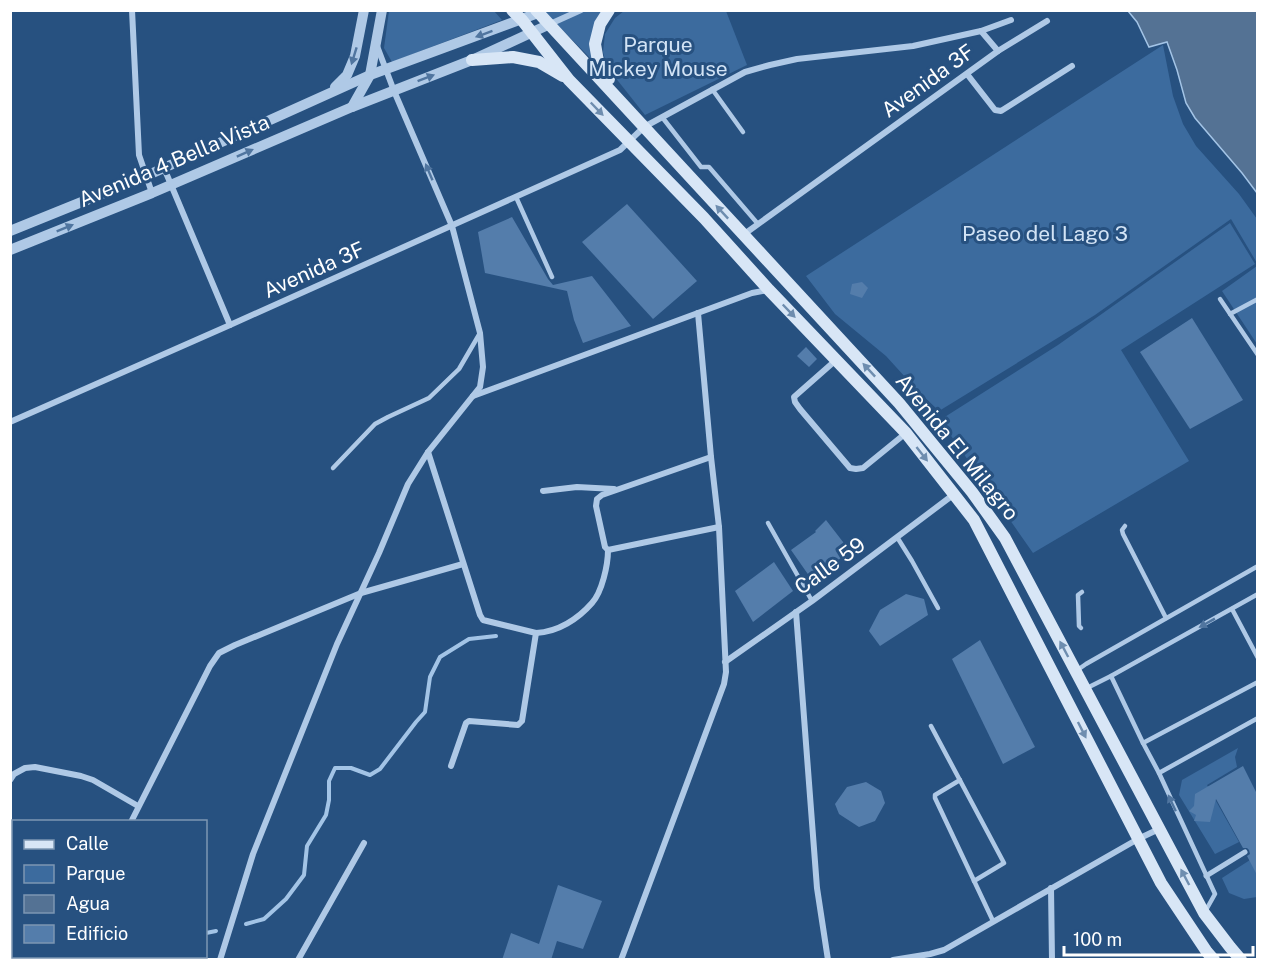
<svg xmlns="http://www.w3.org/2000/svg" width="1268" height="970" viewBox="0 0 1268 970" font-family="'Public Sans',sans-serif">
<rect width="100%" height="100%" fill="#275180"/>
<!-- green -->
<g fill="#3c6b9e">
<path d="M389 11H494L502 20 392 62 384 48Z"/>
<path d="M544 11H614L600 35 591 59Z"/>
<path d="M624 11H726L747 65 645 115 607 67 603 52 605 34 615 18Z"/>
<path d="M1163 45 1173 96 1183 124 1196 146 1239 194 1257 219V263L1231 219 1095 315 939 411 916 389 886 356 835 314 806 276Z"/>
<path d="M1230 223 1255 264 1121 350 1189 461 1033 553 940 420 1058 345Z"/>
<path d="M1257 266V344L1222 291Z"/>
<path d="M1238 748 1235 757 1237 767 1207 785 1239 842 1215 854 1179 795 1182 780Z"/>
<path d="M1250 860 1257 874V897L1244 899 1229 893 1222 878Z"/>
</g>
<!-- water -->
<path fill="#547294" stroke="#a3c4e6" stroke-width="1.5" d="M1128 11H1257V193L1242 173 1195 118 1186 103 1177 70 1167 42 1149 47 1137 22Z"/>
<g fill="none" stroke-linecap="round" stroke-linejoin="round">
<!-- stream -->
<g stroke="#a3c4e6" stroke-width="4">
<path d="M246 924 264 919 286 899 304 875 307 846 326 815 329 800V781L335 768H351L370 775 380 769 416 722 425 712 430 677 440 657 469 639 496 636"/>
<path d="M206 933 216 931"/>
<path d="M170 960 173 956"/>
</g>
</g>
<!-- building -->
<g fill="#547dab">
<path d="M627 204 697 281 653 319 582 242Z"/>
<path d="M512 217 548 279 553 285 592 276 631 326 583 343 574 320 567 291 485 273 478 232Z"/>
<path d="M862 282 868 288 862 298 850 294 852 284Z"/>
<path d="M1192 318 1243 400 1190 429 1140 352Z"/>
<path d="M806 347 817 359 809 367 797 356Z"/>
<path d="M826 520 850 551 812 580 791 550 816 532 815 531Z"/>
<path d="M774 562 793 591 753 622 735 591Z"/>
<path d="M906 594 924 599 928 615 880 646 869 631 880 610Z"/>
<path d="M980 640 1035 747 1003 764 952 659Z"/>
<path d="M1243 766 1257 794V875L1247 856 1250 854 1249 850 1247 848H1243L1216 799 1210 822 1194 821 1196 815 1189 811 1194 806 1195 794Z"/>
<path d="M866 782 881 791 885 803 875 821 859 827 839 814 835 804 847 787Z"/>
<path d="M558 885 602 901 583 949 557 941 551 960H502L511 933 539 944Z"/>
</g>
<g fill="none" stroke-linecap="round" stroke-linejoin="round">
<!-- service -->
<g stroke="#afc9e6" stroke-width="4.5">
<path d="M712 89 743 132"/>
<path d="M662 117 701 167H709L758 224"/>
<path d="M516 197 552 277"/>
<path d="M1220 299 1258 355"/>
<path d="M1230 314 1258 299"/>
<path d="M333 468 375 424 388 417 429 398 459 369 480 333"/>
<path d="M768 523 812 601"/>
<path d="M1125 526 1122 530 1123 534 1166 618"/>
<path d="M897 537 912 561 938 608"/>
<path d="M1232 609 1258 658"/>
<path d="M1081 628 1079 626 1078 595 1082 592"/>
<path d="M1076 671 1086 664 1258 566"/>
<path d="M1111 676 1143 743"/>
<path d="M1087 688 1111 676 1258 594"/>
<path d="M931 726 1004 863 974 881"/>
<path d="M1159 773 1143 743 1258 682"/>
<path d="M960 780 935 795V798L993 921"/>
<path d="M1206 910 1215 894 1159 773 1258 718"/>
</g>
<!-- pedestrian -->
<path stroke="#afc9e6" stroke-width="5" d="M1206 876 1245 852"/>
<!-- minor -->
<g stroke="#afc9e6" stroke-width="6">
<path d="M132 10 139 155 152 193"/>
<path d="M550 24 581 10"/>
<path d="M981 31 1011 20"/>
<path d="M998 51 1047 21"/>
<path d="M967 74 995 110 1001 111 1072 66"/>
<path d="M164 168 230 325"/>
<path d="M836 360 794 397 795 402 800 409 850 468 856 469 863 468 906 433"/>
<path d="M473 396 752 293 768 290"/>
<path d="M10 422 230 325 620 150 644 127 745 72 770 65 797 59 913 46 981 31 998 51 743 235"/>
<path d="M428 452 480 615 483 620 487 621 536 633 522 721 518 725 469 721 466 723 451 766"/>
<path d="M711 457 602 495 597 499 596 506 605 547 608 550 719 527"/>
<path d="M543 491 577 487 614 489"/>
<path d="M796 612 817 888 828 960"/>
<path d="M536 633C558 632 578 619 592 603 602 592 608 565 608 550"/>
<path d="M725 662 812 601 953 495"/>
<path d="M10 780 14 774 25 768 35 767 81 776 93 780 138 806"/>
<path d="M131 822 210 666 219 653 235 645 361 593 463 564"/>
<path d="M1051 888 1052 960"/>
<path d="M10 918 14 919"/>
<path d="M67 960 68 956"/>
<path d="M220 960 253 854 337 644 379 553 408 484 428 452 480 387 483 367 480 333 452 226 394 91 377 46"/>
<path d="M298 960 364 843"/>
<path d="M621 960 724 684 726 672 719 527 711 457 698 313"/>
<path d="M893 960 930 954 944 950 1138 839 1159 829"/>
</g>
<!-- tertiary -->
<g stroke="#afc9e6" stroke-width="10">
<path d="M335 87 347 75 355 56 364 10"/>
<path d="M352 107 370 75 382 10"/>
<path d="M10 231 146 176 370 75 538 13"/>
<path d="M10 250 152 193 352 107 472 60 550 24"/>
</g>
<!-- secondary -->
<g stroke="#d8e6f6" stroke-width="12">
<path d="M512 10 522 20 569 80 704 218 769 290 906 433 974 520 1161 883 1207 952 1214 960"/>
<path d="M536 10 899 403 972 492 1005 538 1204 913 1230 947 1241 960"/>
<path d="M609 10 600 24 595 44 599 67 609 79"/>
<path d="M472 60 513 57 539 62 563 76"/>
</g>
</g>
<!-- one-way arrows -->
<defs><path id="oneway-solid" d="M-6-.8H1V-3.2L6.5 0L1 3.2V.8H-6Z" transform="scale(1.5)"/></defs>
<g fill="#50759f">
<use href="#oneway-solid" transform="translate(484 34) rotate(160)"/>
<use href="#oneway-solid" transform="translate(354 56) rotate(107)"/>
<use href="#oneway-solid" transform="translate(426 78) rotate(-21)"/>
<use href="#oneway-solid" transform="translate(245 153) rotate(-24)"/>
<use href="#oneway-solid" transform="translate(429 172) rotate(-113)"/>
<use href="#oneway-solid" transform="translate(65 228) rotate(-22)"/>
<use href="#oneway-solid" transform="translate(1207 623) rotate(151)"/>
<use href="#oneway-solid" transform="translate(1172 803) rotate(-115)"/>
</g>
<g fill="#6e8daf">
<use href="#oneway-solid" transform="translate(597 109) rotate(46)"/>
<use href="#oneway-solid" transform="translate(722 212) rotate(-133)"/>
<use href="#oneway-solid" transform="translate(789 311) rotate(46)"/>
<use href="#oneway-solid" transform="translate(869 370) rotate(-133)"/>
<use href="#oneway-solid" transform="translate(922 454) rotate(52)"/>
<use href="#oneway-solid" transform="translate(1064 649) rotate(-118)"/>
<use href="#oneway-solid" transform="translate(1082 730) rotate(63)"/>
<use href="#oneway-solid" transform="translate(1185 877) rotate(-118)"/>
</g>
<g text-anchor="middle" stroke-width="6" stroke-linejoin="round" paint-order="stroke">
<!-- park labels -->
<g font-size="21" fill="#d2e3f5" stroke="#275180">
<text x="658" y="52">Parque<tspan x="658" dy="24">Mickey Mouse</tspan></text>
<text x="1045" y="241">Paseo del Lago 3</text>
</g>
<!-- street labels -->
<g font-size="21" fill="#fff" stroke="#275180">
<text transform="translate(928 81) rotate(-36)" y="7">Avenida 3F</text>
<text transform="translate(174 161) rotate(-23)" y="7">Avenida 4 Bella Vista</text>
<text transform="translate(314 270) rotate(-24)" y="7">Avenida 3F</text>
<text transform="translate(957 447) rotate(51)" y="7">Avenida El Milagro</text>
<text transform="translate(830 566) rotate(-36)" y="7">Calle 59</text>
</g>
</g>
<!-- border -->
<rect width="1268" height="970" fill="none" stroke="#ffffff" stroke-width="24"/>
<!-- legend -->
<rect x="12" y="820" width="195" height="138" fill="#275180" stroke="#7d97b3" stroke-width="1.5"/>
<rect x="24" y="840" width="30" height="9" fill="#d8e6f6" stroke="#7d97b3" stroke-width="1.5"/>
<text x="66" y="850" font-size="18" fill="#ffffff">Calle</text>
<rect x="24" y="865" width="30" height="18" fill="#3c6b9e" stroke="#7d97b3" stroke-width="1.5"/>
<text x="66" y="880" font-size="18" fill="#ffffff">Parque</text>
<rect x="24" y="895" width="30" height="18" fill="#547294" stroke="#7d97b3" stroke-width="1.5"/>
<text x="66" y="910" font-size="18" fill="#ffffff">Agua</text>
<rect x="24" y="925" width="30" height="18" fill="#547dab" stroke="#7d97b3" stroke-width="1.5"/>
<text x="66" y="940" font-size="18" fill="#ffffff">Edificio</text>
<!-- scale -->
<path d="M1064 946v9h189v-9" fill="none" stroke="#ffffff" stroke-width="3"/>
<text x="1073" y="946" font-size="18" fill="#ffffff" stroke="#275180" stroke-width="4.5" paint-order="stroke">100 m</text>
</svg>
